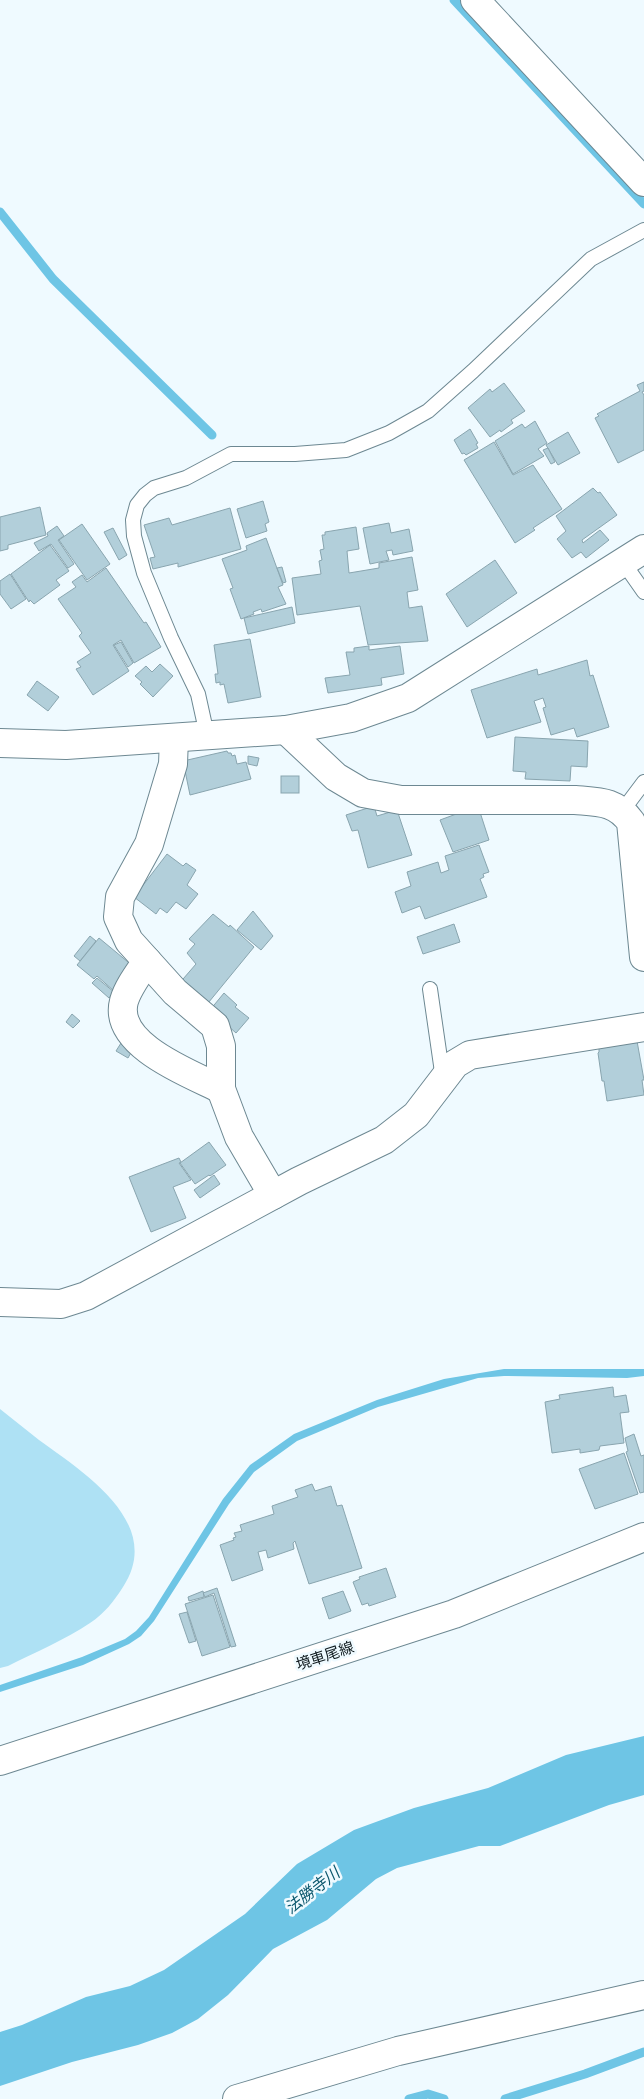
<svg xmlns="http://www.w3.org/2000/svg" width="644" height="2099" viewBox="0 0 644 2099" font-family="'Fira Sans Condensed','Noto Sans JP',sans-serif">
<rect width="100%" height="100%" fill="#effaff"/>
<!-- green -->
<path fill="#aee1f4" d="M0 1409C13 1419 26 1430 39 1440 83 1472 165 1523 123 1587 114 1601 104 1614 90 1623 66 1639 34 1653 8 1666L0 1668Z"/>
<!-- water -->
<g fill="#6ec5e5">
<path d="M504 1369H644V1376L627 1378 504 1376 478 1378 378 1407 297 1441 254 1472 229 1504 154 1621 141 1636 129 1644 83 1665 0 1692V1685L82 1657 125 1639 136 1631 149 1617 223 1499 250 1465 294 1434 377 1400 444 1379Z"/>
<path d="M644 1736V1795L609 1805 500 1846H479L397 1868 376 1879 327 1920 273 1949 228 1995 198 2019 172 2033 138 2045 72 2062 0 2086V2032L22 2025 86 1997 130 1986 164 1970 245 1914 297 1864 354 1830 414 1808 488 1788 566 1755Z"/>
</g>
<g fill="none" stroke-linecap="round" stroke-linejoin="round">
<!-- stream -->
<g stroke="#6ec5e5" stroke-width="9">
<path d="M454 0 644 204"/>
<path d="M0 212 53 279 212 435"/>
<path d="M409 2099 428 2094 444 2099"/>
<path d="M505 2099 585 2074 644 2052"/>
</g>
</g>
<!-- building -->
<g fill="#b2cfda" stroke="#89a5af">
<path d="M644 382V391L642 392 644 395V450L618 463 595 418 599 416 597 414 640 391 637 385Z"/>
<path d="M504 383 525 411 511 420 513 423 501 432 500 430 490 437 468 408 490 389 492 392Z"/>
<path d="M535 421 547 443 538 449 544 456 513 474 495 441 522 424 525 428Z"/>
<path d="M470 429 478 443 476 444 478 448 466 455 464 453 462 454 454 440Z"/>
<path d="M568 432 580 453 558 465 546 445Z"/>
<path d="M494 442 513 475 533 465 562 509 533 528 535 530 515 543 464 460Z"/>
<path d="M548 448 555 462 551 464 543 450Z"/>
<path d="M593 488 598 493 600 492 617 515 582 540 583 543 600 530 609 540 586 558 581 552 572 558 557 539 566 531 556 516Z"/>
<path d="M263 501 269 522 265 524 267 531 246 538 237 509Z"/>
<path d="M40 507 46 535 8 545V549L0 551V517Z"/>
<path d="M230 508 241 549 178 567V563L153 569 150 558 155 557 144 525 169 518 172 525Z"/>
<path d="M389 523 391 533 409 529 413 551 393 555 392 550 386 551 389 560 370 564 363 528Z"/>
<path d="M82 524 110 564 87 580 59 540Z"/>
<path d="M57 526 64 536 58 540 74 564 68 568 51 544 39 551 34 543 48 536 47 533Z"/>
<path d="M356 527 359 549 347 551 349 573 379 568V563L412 557 418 590 407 592 409 608 422 606 428 641 368 645 360 606 297 615 292 578 321 574 319 561 322 560 320 550 324 549 322 535H325V532Z"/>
<path d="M113 528 127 555 119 560 104 532Z"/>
<path d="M266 538 283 585 278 587 286 604 262 612 261 609 253 612 254 614 241 619 230 589 233 588 222 559 247 550 246 546Z"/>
<path d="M50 545 69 571 56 580 60 585 34 604 30 600 29 602 11 574Z"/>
<path d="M495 560 517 593 467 627 446 594Z"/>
<path d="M282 567 286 582 283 583 277 568Z"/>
<path d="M106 568 144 623 146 622 161 647 134 663 121 640 113 645 129 671 93 695 76 669 81 667 77 662 91 653 79 636 82 633 58 599 76 587 72 582 82 575 87 582Z"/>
<path d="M10 574 26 599 11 609 0 594V581Z"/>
<path d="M292 607 295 623 248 634 244 618Z"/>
<path d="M250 639 261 697 228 703 224 684 220 685V682L216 683 215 674H218L214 645Z"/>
<path d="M121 642 133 663 128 667 114 645Z"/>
<path d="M369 646V650L400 646 404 674 381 678 382 685 328 693 325 678 350 675 346 652H354V648Z"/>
<path d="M587 660 590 676 593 675 609 727 577 737 574 728 551 735 543 708 546 707 543 698 534 701 541 722 487 738 471 690 537 669 538 675Z"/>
<path d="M160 664 173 676 153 697 140 684 142 682 135 676 146 666 152 672Z"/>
<path d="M37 681 59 697 48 711 27 695Z"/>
<path d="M515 737 588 741 587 767 571 766 570 781 525 779 526 772 513 771Z"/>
<path d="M227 751 228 753H231L232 756 235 755 237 764 246 762 251 779 190 795 183 761Z"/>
<path d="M248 756 259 758 257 766 248 764Z"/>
<rect x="281" y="776" width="18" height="17"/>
<path d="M374 806 377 816 397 810 412 855 368 868 358 830 352 831 346 815Z"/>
<path d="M478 806 489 840 453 852 440 820Z"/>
<path d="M479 845 489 872 483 874 484 877 480 879 487 897 425 919 420 906 402 913 395 892 411 886 407 872 438 862 441 873 449 870 445 856Z"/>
<path d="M167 854 183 866 186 863 196 870 187 885 198 894 186 909 176 902 167 913 160 908 156 914 134 897Z"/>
<path d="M253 911 273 936 261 950 237 930Z"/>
<path d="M213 914 229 927 230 925 254 947 204 1008 177 986 196 964 187 953 195 944 189 939Z"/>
<path d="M454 924 460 942 423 954 417 937Z"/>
<path d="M90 936 96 941 80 961 74 956Z"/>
<path d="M99 938 134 967 114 991 97 976 94 979 77 965Z"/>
<path d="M97 978 114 992 109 998 92 983Z"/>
<path d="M224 993 237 1005 235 1007 249 1018 236 1033 210 1010Z"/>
<path d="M72 1014 80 1021 73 1028 66 1022Z"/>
<path d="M637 1041 644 1080H642L644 1095 607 1101 604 1081H602L598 1053 599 1052V1047Z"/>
<path d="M121 1043 133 1049 128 1058 116 1051Z"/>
<path d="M209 1142 226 1165 210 1176 209 1175 195 1184 180 1163Z"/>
<path d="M179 1158 181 1162 179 1163 191 1180 173 1187 186 1218 151 1232 129 1177Z"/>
<path d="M214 1175 220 1184 200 1198 194 1190Z"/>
<path d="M613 1387 614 1397 626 1395 629 1412 620 1413 624 1443 600 1446 599 1450 580 1453V1449L552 1453 545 1402 560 1399 559 1395Z"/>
<path d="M634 1434 641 1456 644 1455V1492L640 1493 626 1452 628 1451 625 1438Z"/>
<path d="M624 1453 638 1494 595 1509 579 1469Z"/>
<path d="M312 1484 315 1491 331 1486 337 1506 342 1505 362 1568 309 1584 295 1541 293 1543 294 1549 268 1558 266 1550 258 1552 263 1570 232 1581 220 1545 234 1540 233 1538 236 1537 234 1533 242 1531 240 1525 274 1514 272 1506 298 1497 295 1490Z"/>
<path d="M386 1568 396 1597 369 1606 368 1603 362 1605 353 1582 360 1579 359 1577Z"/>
<path d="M217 1588 236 1646 231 1647 214 1593 205 1597 203 1593Z"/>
<path d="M203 1591 204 1597 189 1601 188 1597Z"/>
<path d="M343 1591 351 1611 329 1619 322 1598Z"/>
<path d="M213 1595 230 1647 202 1656 185 1604Z"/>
<path d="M187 1612 196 1641 189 1643 179 1614Z"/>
</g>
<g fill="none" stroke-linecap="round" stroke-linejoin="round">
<defs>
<g id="service">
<path d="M623 562 644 592"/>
<path d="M207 735 198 694 171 638 144 573 134 536 133 520 137 505 145 495 154 488 186 478 231 454H295L346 450 389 433 428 411 473 371 591 259 644 230"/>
<path d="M623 810 644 782"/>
<path d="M430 989 443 1079"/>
</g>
<g id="minor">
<path d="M475 0 644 182"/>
<path d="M286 730 336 777 363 793 401 800H575C599 802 616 801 631 822L644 957"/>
<path d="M174 738 173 764 149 844 120 897 118 917 129 941 175 992 215 1026 221 1046V1089L239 1137 273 1195"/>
<path d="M147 961C139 973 128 987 124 1001 112 1045 191 1074 221 1089"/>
<path d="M0 1302 61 1304 86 1296 299 1181 384 1140 416 1115 455 1064 470 1055 644 1027"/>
<path d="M237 2099 398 2051 644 1995"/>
</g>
<path id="tertiary" d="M0 743 66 745 286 730 351 718 408 698 644 549"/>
<path id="secondary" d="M0 1761 454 1614 644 1537"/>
</defs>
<!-- service casing -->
<use href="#service" stroke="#6d8892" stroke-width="16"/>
<!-- minor casing -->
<use href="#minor" stroke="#6d8892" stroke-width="30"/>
<!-- tertiary casing -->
<use href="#tertiary" stroke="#6d8892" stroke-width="30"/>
<!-- secondary casing -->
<use href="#secondary" stroke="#6d8892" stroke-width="30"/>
<!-- service -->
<use href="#service" stroke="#fff" stroke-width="14"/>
<!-- minor -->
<use href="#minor" stroke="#fff" stroke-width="28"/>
<!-- tertiary -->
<use href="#tertiary" stroke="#fff" stroke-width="28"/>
<!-- secondary -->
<use href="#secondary" stroke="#fff" stroke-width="28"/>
</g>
<g text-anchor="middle" stroke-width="5" stroke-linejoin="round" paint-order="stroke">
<!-- street labels -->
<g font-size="15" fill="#101b1f" stroke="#effaff">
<text transform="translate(325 1656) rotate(-18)" y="5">境車尾線</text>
</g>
<!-- water labels -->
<g font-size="16" font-style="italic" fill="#0a566c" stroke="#effaff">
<text transform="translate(312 1890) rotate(-38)" y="6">法勝寺川</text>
</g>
</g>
</svg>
